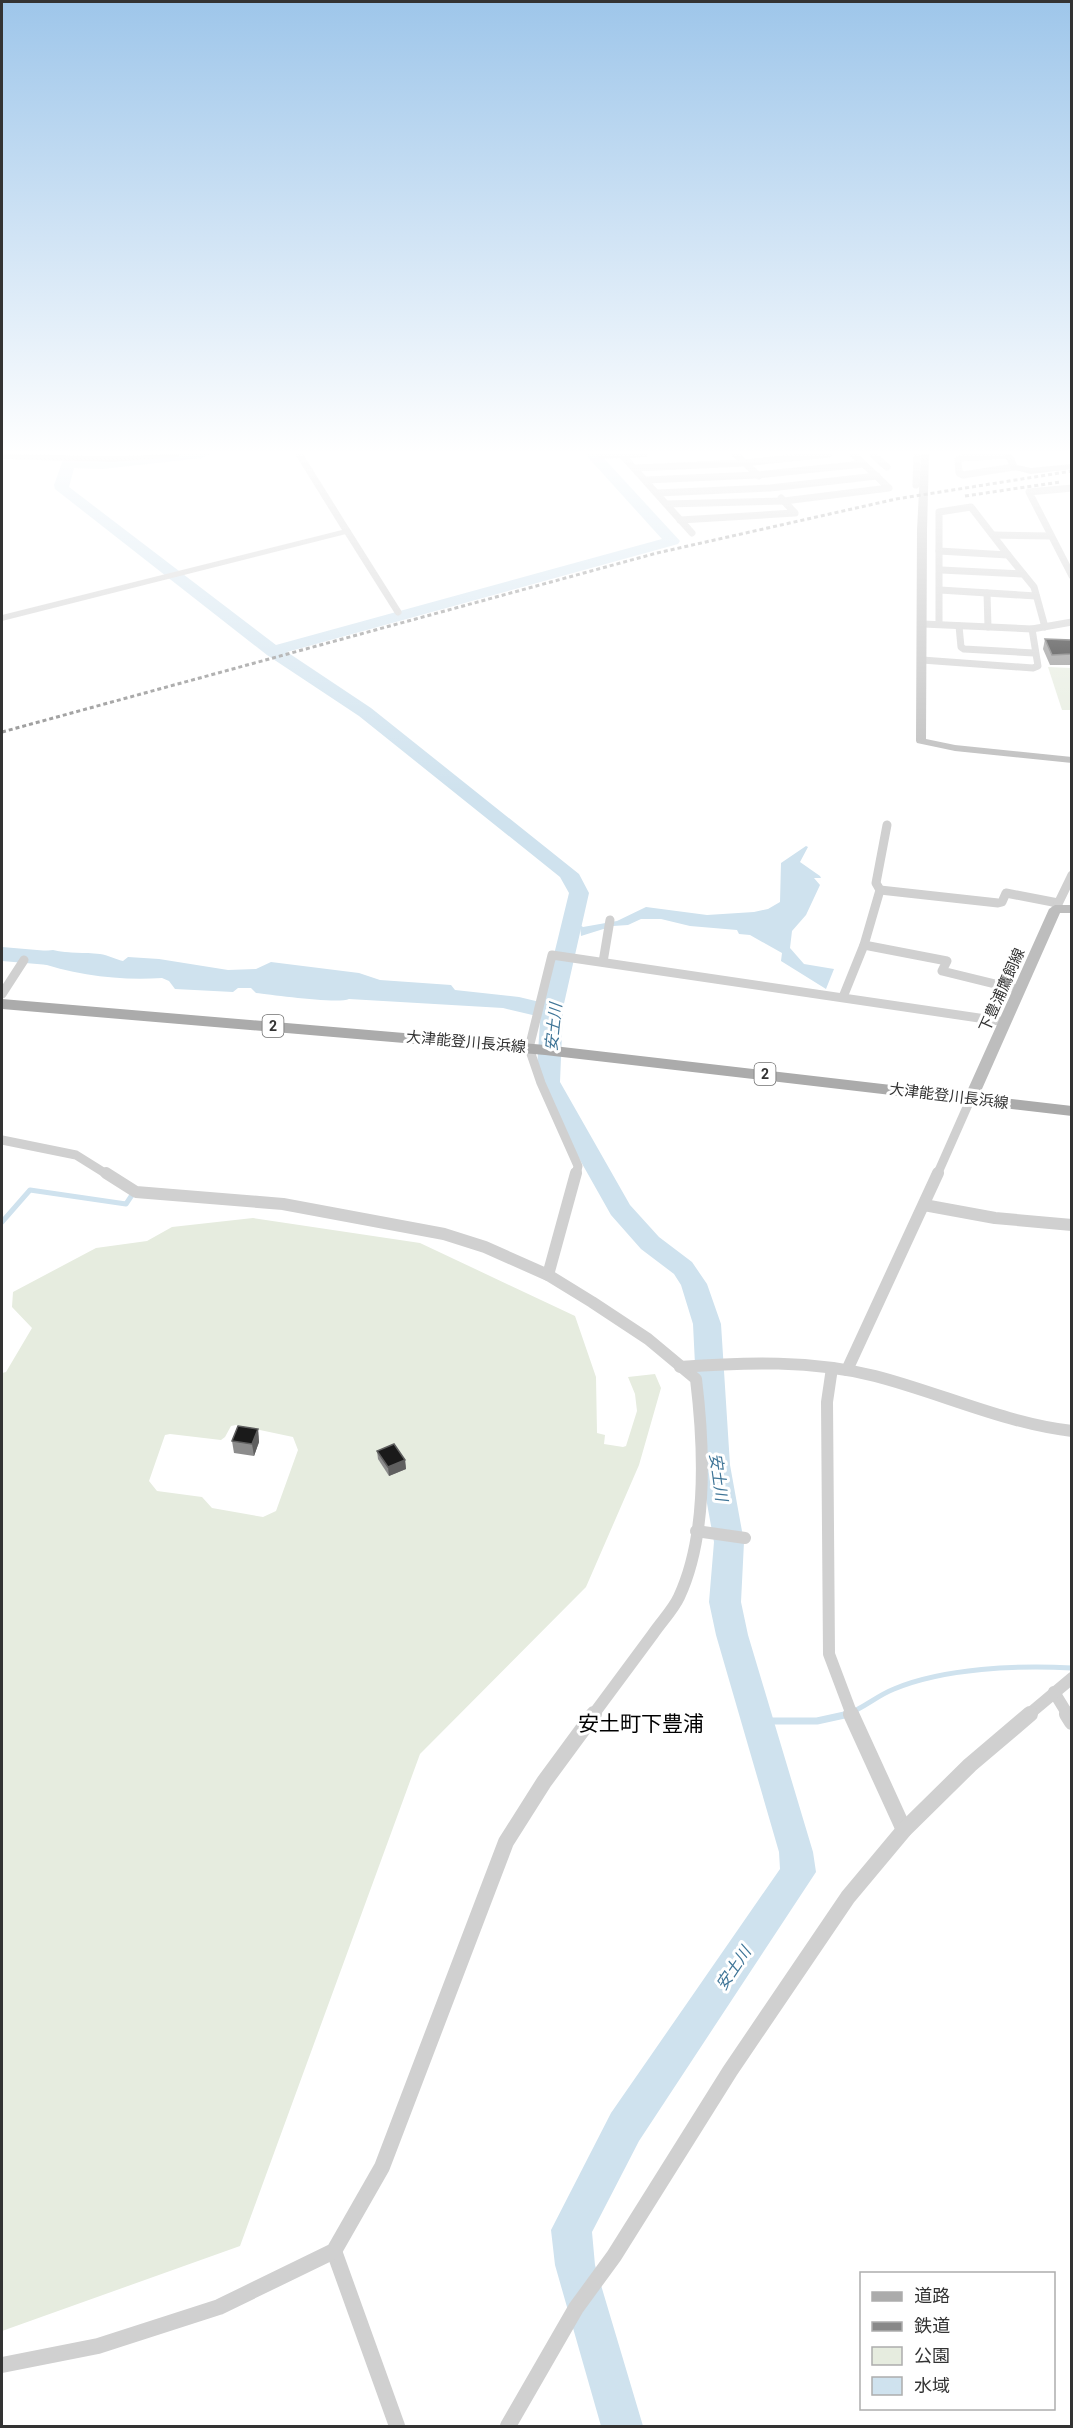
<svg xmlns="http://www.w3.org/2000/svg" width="1073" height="2428" viewBox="0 0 1073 2428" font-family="Roboto,'Noto Sans JP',sans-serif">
<rect width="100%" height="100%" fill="#fff"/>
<!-- green -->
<g fill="#e6ecdf" fill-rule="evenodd">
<path d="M1048 667 1071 668V710H1062Z"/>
<path d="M253 1218 420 1243 575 1316 596 1377 597 1433 605 1435 604 1444 623 1447 626 1446 637 1411 635 1394 628 1377 655 1374 661 1388 639 1465 586 1587 420 1754 240 2246 2 2331V1373L6 1372 32 1328 12 1307 13 1292 96 1248 147 1241 172 1227ZM236 1425 293 1437 298 1450 276 1511 263 1517 212 1508 202 1497 157 1491 149 1481 165 1435 170 1434 221 1440 225 1437 231 1426Z"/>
</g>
<!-- water -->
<g fill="#cfe2ee">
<path d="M806 846 808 847 800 862 820 876 821 878H814L820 885 806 915 792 931 790 948 804 964 834 969 826 989 781 961 782 953 750 935 739 934 737 930 690 926 661 919H641L628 925 613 926 581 936 580 925 583 927 617 921 646 907 707 915 754 912 768 909 780 902 781 863Z"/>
<path d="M53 950C69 954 84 952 100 954 108 955 115 959 123 961L128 957 159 959 228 970 256 969 271 962 359 973 380 980 451 985 455 990 519 997 544 1003 541 1017 503 1008 349 999C338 1004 273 995 256 993L251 988H238L233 992 175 989 169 981 162 978C119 981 75 975 34 961L43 951Z"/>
</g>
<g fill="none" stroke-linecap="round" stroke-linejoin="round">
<!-- stream-far1 -->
<g stroke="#cfe2ee" stroke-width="5">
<path d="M2 1222 30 1190 126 1204 132 1195"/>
<path d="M845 1715C863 1709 876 1696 894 1689 944 1668 1018 1665 1072 1668"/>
</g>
<!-- stream -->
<path stroke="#cfe2ee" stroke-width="7" d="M757 1721H817L849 1714"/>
<!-- river -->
<g fill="#cfe2ee" fill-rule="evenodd">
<path d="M162 454H209L202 458 102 469 74 468 69 487 276 645 662 539 585 454H600L680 541 678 544 287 652 371 708 579 874 589 893 563 1008 560 1082 630 1205 659 1237 692 1262 707 1284 721 1324 730 1465 744 1542 741 1602 748 1635 813 1852 816 1872 639 2141 592 2232 595 2265 643 2426H601L555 2265 551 2230 611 2113 780 1869 779 1852 716 1635 709 1602 714 1542 700 1465 693 1324 681 1285 674 1274 641 1249 611 1215 536 1082 541 1008 569 893 560 877 359 716 267 655 55 489 54 485 63 460 102 461Z"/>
<path d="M2 947 72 953 80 955 83 960 80 965 72 967 2 961Z"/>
</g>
<!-- minor-far3 -->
<g stroke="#d0d0d0" stroke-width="7">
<path d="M735 454 759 476"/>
<path d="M872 454 887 467"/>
<path d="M601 455 644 454"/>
<path d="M622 455 666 504 784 501 889 488 853 454"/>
<path d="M1008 455 961 458 958 460 959 473 963 475 1014 467"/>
<path d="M635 468 744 463 829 454"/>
<path d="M646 480 757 475 863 464"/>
<path d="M916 485 917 454"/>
<path d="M1072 488 1029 492 1072 576"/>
<path d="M658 493 770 488 877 476"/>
<path d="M666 504 692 533"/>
<path d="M971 507 1008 555 939 551V512Z"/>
<path d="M680 520 795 513 781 498"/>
<path d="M347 531 398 612"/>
<path d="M993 535 1049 536"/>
<path d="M1008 555 1034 587 1045 627"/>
<path d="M941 570 1023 574"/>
<path d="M940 590 1036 596"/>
<path d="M987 593 988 627"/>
<path d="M923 624 1032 629 1072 622"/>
<path d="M939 624V551"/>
<path d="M959 626 961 647 964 649 1034 653"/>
<path d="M922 660 1033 668 1038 666 1032 629"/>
</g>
<!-- minor-far2 -->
<g stroke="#d0d0d0" stroke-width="9">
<path d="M880 890 998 903 1002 902 1006 893 1058 903"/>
<path d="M1056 908 1072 875"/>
<path d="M864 945 947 961 942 971 1020 990"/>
<path d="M603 962 610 920"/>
<path d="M2 994 24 960"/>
<path d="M843 997 864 945 880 890 876 883 887 825"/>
<path d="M2 1140 76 1155 108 1175"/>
<path d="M576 1175 578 1166 541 1083 529 1048 552 955 1006 1022"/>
<path d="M937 1175 971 1098"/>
</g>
<!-- minor-far1 -->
<g stroke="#d0d0d0" stroke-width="12">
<path d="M106 1173 136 1192 283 1204 444 1234 485 1247 548 1275 592 1302 648 1339 696 1379C704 1445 708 1535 679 1597 673 1610 661 1622 653 1634 633 1661 613 1688 593 1715"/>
<path d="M924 1205 995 1218 1072 1225"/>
<path d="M548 1275 576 1173"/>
<path d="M680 1367C745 1362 812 1360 875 1376 941 1393 1004 1423 1072 1431"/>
<path d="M832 1368 827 1402 829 1654 852 1715"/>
<path d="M847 1370 938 1173"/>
<path d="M696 1531 745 1538"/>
<path d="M1054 1692 1068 1715"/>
<path d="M1028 1715 1072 1678"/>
</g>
<!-- minor -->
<g stroke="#d0d0d0" stroke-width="16">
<path d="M851 1714 904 1830"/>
<path d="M1067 1714 1072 1722"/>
<path d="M334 2251 397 2426"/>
<path d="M2 2365 98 2346 219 2307 334 2251 382 2167 506 1842 544 1782 594 1714"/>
<path d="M508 2426 576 2308 614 2256 730 2071 848 1897 904 1830 970 1765 1030 1714"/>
</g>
<!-- tertiary -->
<path fill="#d0d0d0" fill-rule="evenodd" d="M295 454H303L351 531 350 533 2 621V615L342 530Z"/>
<!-- secondary -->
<g fill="#bdbdbd" fill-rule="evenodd">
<path d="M2 454 114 456 181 454 177 457 114 462 2 459Z"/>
<path d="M921 454H929L927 530 926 739 955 745 1072 757V763L955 751 917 743 916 741 917 530Z"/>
<path d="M1004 454H1012L1017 465 1031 468 1072 464V469L1031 474 1011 469Z"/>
<path d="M1055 905H1072V913H1060L978 1098 971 1102 966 1101 964 1098 1049 909Z"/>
</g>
<!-- primary -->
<path fill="#ababab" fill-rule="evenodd" d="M2 999 545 1045 1072 1106V1116L545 1055 2 1009Z"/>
<!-- rail -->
<g stroke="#888" stroke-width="3" stroke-dasharray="4 3" stroke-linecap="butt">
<path d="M965 496 1060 482"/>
<path d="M2 732 657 553 896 499 1072 471"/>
</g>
</g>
<!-- wall -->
<g fill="#8c8c8c">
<path d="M1045 639 1071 640V665H1050L1043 649Z"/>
<path d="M258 1429 259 1442 254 1456 234 1453 232 1441Z"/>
<path d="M377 1451 405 1460 406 1469 389 1476 378 1459Z"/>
</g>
<!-- shaded-wall -->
<g fill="#5f5f5f">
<path d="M258 1429 259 1442 254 1456 252 1444Z"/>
<path d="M405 1460 406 1469 389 1476 388 1467Z"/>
</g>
<!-- building -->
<g fill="#1a1a1a" stroke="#5f5f5f" stroke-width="1.5">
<path d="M1045 639 1071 640V654L1052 655Z"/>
<path d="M238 1426 258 1429 252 1444 232 1441Z"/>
<path d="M394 1444 405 1460 388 1467 377 1451Z"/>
</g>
<!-- sky -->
<linearGradient id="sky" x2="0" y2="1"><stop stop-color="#9ec6ea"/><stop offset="0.57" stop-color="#fff"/><stop offset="1" stop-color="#fff" stop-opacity="0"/></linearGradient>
<rect width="1073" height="794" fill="url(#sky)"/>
<g text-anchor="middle" stroke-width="6" stroke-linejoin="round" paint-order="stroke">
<!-- shield labels -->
<g fill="#fff" stroke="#707070" stroke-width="1.5">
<rect x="262.5" y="1015" width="21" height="22" rx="4.5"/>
<rect x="754.5" y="1063" width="21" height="22" rx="4.5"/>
</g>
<g font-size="14" font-weight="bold" fill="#333">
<text x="273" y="1031">2</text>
<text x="765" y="1079">2</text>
</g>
<!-- street labels -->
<g font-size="15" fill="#333" stroke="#fff">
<text transform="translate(1002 990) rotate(-66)" y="5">下豊浦鷹飼線</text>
<text transform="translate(466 1042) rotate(5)" y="5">大津能登川長浜線</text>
<text transform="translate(949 1096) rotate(7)" y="5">大津能登川長浜線</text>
</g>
<!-- water labels -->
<g font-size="16" font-style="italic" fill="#3f7597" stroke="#fff">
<text transform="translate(553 1027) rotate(-84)" y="6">安土川</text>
<text transform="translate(719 1477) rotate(82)" y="6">安土川</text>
<text transform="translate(733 1968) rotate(-56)" y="6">安土川</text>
</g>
<!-- near-quarter labels -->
<g font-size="21" fill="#000" stroke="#fff">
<text x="641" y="1731">安土町下豊浦</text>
</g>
</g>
<!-- border -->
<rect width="1073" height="2428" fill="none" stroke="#333333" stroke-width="6"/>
<!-- legend -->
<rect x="860" y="2272" width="195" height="138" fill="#ffffff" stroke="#adadad" stroke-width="1.5"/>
<rect x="872" y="2292" width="30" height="9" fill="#ababab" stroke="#adadad" stroke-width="1.5"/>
<text x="914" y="2302" font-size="18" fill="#333333">道路</text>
<rect x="872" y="2322" width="30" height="9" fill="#888888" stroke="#adadad" stroke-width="1.5"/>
<text x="914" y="2332" font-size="18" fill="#333333">鉄道</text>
<rect x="872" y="2347" width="30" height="18" fill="#e6ecdf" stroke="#adadad" stroke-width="1.5"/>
<text x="914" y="2362" font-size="18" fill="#333333">公園</text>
<rect x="872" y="2377" width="30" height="18" fill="#cfe2ee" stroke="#adadad" stroke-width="1.5"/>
<text x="914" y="2392" font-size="18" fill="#333333">水域</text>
</svg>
